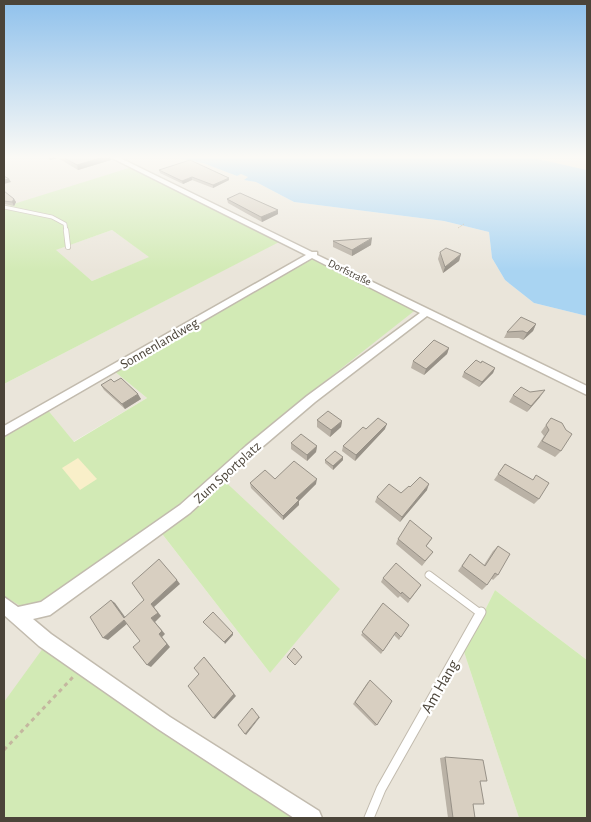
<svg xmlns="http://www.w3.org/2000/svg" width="591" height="822" viewBox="0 0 591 822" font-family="'Alegreya Sans',sans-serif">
<rect width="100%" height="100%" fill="#f6f3ec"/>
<!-- residential -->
<g fill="#eae5da">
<path d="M4 156H165L203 163 237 176 241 174 249 177 245 180 256 182 294 202 444 221 489 232 492 258 505 280 534 303 587 316V660L495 590 464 652 519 818H300L192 749 4 702V489L79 447 156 526 270 673 216 474 291 408 114 371 147 398 73 442 47 409 4 433V384L280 241 4 207Z"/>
<path d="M524 156H587V170L569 167Z"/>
<path d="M112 230 150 257 92 281 55 250Z"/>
</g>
<!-- green -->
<g fill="#d2eab5" fill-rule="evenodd">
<path d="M132 167 281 241 4 384V207ZM112 230 149 257 92 281 56 250Z"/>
<path d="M314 255 418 308 291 408 217 474 340 589 270 673 156 526 46 600 22 607 4 596V433L47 409 74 442 147 398 114 371Z"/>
<path d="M495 590 587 660V818H519L464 652Z"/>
<path d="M46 644 192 749 300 818H4V702Z"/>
</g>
<!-- sand -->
<path fill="#f9efc9" d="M78 458 97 479 80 490 62 468Z"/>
<!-- water -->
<path fill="#a9d4f2" d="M165 156H524L587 170V316L534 303 505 280 492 258 489 232 444 221 294 202 256 182 244 180 248 177 241 174 237 176 203 163Z"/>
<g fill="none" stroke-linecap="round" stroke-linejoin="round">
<defs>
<path id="lane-far3" d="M4 207 52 217 65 224 66 231"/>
<path id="lane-far2" d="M66 230 68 247"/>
<path id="lane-far1" d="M429 575 480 613"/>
<path id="lane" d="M369 818 381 789 481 612"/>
<path id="street" d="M108 156H116L312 252H317V255L587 386V395L427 316 315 402 254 454 190 513 50 615 33 619 51 634 170 717 319 811 322 818H294L158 729 39 646 4 615V597L18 607 41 602 180 505 246 446 307 396 420 313 312 258 4 436V426L306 255Z"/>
</defs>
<!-- lane-far3 casing -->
<use href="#lane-far3" stroke="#c2bbae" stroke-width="4.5"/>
<!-- lane-far2 casing -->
<use href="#lane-far2" stroke="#c2bbae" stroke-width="6"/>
<!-- lane-far1 casing -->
<use href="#lane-far1" stroke="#c2bbae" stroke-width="9"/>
<!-- lane casing -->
<use href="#lane" stroke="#c2bbae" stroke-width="11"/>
<!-- street casing -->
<use href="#street" stroke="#c2bbae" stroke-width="3"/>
<!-- path-far1 -->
<path stroke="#c4b79f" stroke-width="1" stroke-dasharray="1 1" stroke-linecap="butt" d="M458 228 464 224"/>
<!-- path -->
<path stroke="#c4b79f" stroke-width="3" stroke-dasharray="4 4" stroke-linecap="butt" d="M4 750 73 677"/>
<!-- lane-far3 -->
<use href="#lane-far3" stroke="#fff" stroke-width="3"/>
<!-- lane-far2 -->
<use href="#lane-far2" stroke="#fff" stroke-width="4.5"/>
<!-- lane-far1 -->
<use href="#lane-far1" stroke="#fff" stroke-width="7"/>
<!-- lane -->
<use href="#lane" stroke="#fff" stroke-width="9"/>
<!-- street -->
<use href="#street" fill="#fff" fill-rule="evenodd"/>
</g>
<!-- wall -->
<g fill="#bab2a6">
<path d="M44 156H110L111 160 78 170 58 158 50 160Z"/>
<path d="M159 170 229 180 213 188 192 180 183 184 160 173Z"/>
<path d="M4 191 14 199 16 202 14 206 4 204Z"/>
<path d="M227 199 278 210V214L262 222 228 203Z"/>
<path d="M333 241 371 245 352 256 333 247Z"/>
<path d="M440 252 461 254 459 261 443 273 438 259Z"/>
<path d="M536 324 533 331 523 340 519 338H504L507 332Z"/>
<path d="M449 348 447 354 424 375 411 368 413 361Z"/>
<path d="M481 363 495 368 493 373 479 387 462 377 464 372Z"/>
<path d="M114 382 141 399 125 409 104 390 101 385Z"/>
<path d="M513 395 540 397 527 412 509 402Z"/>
<path d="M551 418 566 430 561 451 555 457 537 447 544 436 541 432Z"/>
<path d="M317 420 342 421 341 427 330 437 317 427Z"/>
<path d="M366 429H385L355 461 342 451 343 446Z"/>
<path d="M291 443 317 446 316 452 307 461 291 449Z"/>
<path d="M343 457V460L333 470 325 463V460Z"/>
<path d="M505 464 533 480 536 475 539 499 534 504 494 480Z"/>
<path d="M275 479 316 484 299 501V505L283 520 251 488 250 483Z"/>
<path d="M410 487 427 490 400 522 375 502 377 497 401 493Z"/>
<path d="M432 538 426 547 433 552 422 566 396 544 398 539Z"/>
<path d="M498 546V575L493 580 491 578 487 585 482 590 458 571 470 554 484 565 493 551Z"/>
<path d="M383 578 421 585 408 603 400 596 398 598 381 582Z"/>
<path d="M383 603 401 637 399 640 394 635 381 654 361 635Z"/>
<path d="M368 682 377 725 375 726 353 704Z"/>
<path d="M445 757 473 804 475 818H448L440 758Z"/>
</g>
<!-- shaded-wall -->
<g fill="#979187">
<path d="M48 156H57L58 158 50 160Z"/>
<path d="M106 156H110L111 160 78 170 77 165Z"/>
<path d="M192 177V180L183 184 182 181Z"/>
<path d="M229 178V180L213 188V185Z"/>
<path d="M9 179 11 182 4 184V180Z"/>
<path d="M14 199 16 202 14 206 12 202Z"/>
<path d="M278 210V214L262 222 261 217Z"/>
<path d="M372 238 371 245 352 256V250Z"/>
<path d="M461 254 459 261 443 273 445 267Z"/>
<path d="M536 324 533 331 523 340 527 333Z"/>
<path d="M449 348 447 354 424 375 426 369Z"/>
<path d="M495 368 493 373 479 387 482 382Z"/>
<path d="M545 390 540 397 527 412 531 406Z"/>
<path d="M138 394 141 399 125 409 122 404Z"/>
<path d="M342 421 341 427 330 437 331 430Z"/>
<path d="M387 424 385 429 355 461 356 455Z"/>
<path d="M317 446 316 452 307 461V455Z"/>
<path d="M343 457V460L333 470V466Z"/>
<path d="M317 479 316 484 299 501V505L283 520V516L296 498Z"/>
<path d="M429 484 427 490 400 522 402 517Z"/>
<path d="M177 580 180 584 154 607 161 616 155 622 165 634 162 637 170 647 151 667 147 665 159 634 151 618V604Z"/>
<path d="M111 600 115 603 128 621 124 618Z"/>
<path d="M124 620 128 623 108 640 103 638Z"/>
<path d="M233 633V635L225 644 224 642Z"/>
<path d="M204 657 236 696 215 719 213 718Z"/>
<path d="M259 717H260L246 735 245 734Z"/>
</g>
<!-- building -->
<g fill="#d8cfc1" stroke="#979187">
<path d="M61 156H107L77 165Z"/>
<path d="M190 160 229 178 213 185 192 177 182 181 159 170Z"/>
<path d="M4 176 9 179 4 180Z"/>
<path d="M4 191 14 199 12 202 4 201Z"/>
<path d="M240 193 278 210 261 217 227 199Z"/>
<path d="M372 238 352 250 333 241Z"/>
<path d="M446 248 461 254 445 267 440 252Z"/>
<path d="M521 317 536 324 527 333 523 331 507 332Z"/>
<path d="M434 340 449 348 426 369 413 361Z"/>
<path d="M476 360 481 363 482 361 495 368 482 382 464 372Z"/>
<path d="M121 378 138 394 122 404 101 385 111 379 114 382Z"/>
<path d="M521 387 530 392 545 390 531 406 513 395Z"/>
<path d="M328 411 342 421 331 430 317 420Z"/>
<path d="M378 418 387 424 356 455 343 446 363 427 366 429Z"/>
<path d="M551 418 562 423 566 430 572 434 561 451 542 441 549 430 546 425Z"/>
<path d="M301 434 317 446 307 455 291 443Z"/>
<path d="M335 451 343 457 333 466 325 460Z"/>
<path d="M294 461 317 479 296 498 299 500 283 516 250 483 265 470 275 479Z"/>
<path d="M505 464 533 480 536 475 549 483 539 499 498 474Z"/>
<path d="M420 477 429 484 402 517 377 497 389 484 401 493 409 486 410 487Z"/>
<path d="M410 520 432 538 426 546 433 552 425 561 398 539Z"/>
<path d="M498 546 510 554 498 575 495 573 487 585 462 566 470 554 485 566Z"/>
<path d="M159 559 177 580 151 604 158 613 151 618 162 631 159 634 167 644 147 665 133 647 140 641 124 620 103 638 90 617 111 600 124 618 144 600 132 583Z"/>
<path d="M396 563 421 585 410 599 402 592 401 594 383 578Z"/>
<path d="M383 603 409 625 401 637 396 632 383 651 362 632Z"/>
<path d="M213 612 233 633 224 642 203 622Z"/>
<path d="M294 648 302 657 295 665 287 657Z"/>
<path d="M204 657 234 694 213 718 188 686 199 674 194 668Z"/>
<path d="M370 680 392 701 377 725 355 702Z"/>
<path d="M252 708 259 717 245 734 238 725Z"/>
<path d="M445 757 483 760 487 781H480L484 804H473L475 818H453Z"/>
</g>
<!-- sky -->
<linearGradient id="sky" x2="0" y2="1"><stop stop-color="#8fc1ec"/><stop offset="0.58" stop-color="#fbfaf6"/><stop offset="1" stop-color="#fbfaf6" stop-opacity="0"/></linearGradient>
<rect width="591" height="271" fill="url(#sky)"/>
<g text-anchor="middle" stroke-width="4.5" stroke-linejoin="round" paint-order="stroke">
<!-- far-street labels -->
<g font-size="11" fill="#4b4439" stroke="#fff">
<text transform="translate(350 272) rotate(26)" y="4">Dorfstraße</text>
</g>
<!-- street labels -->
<g font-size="14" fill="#4b4439" stroke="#fff">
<text transform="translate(159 343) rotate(-30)" y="5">Sonnenlandweg</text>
<text transform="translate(227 472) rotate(-42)" y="5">Zum Sportplatz</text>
</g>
<!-- near-street labels -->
<g font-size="16" fill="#4b4439" stroke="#fff">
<text transform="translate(439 686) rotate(-60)" y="6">Am Hang</text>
</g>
</g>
<!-- border -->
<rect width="591" height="822" fill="none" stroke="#4b4439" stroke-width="10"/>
</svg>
